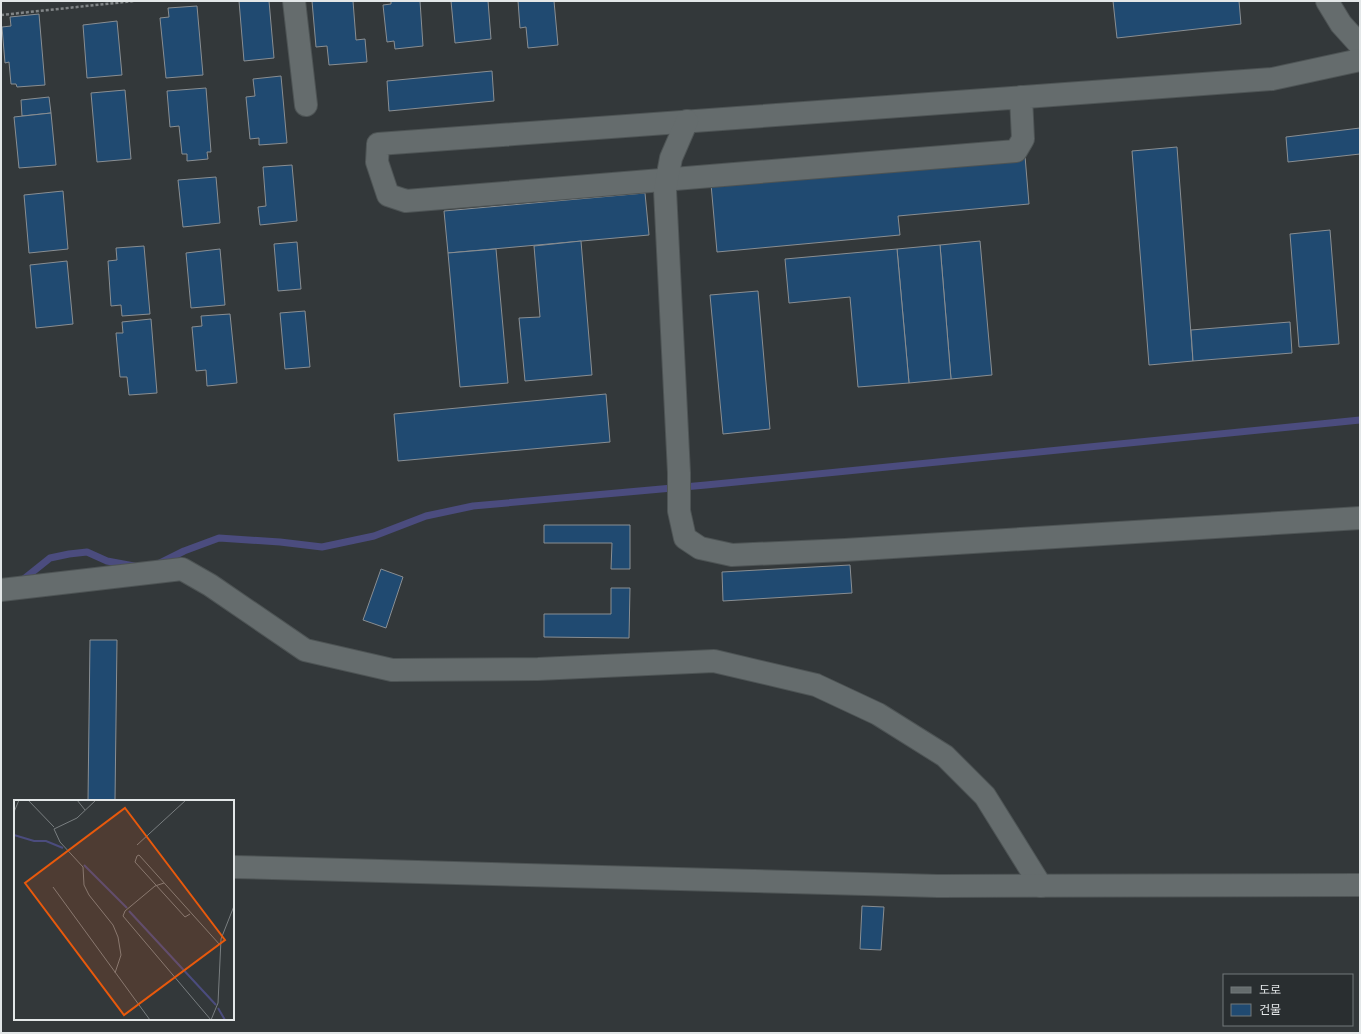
<svg xmlns="http://www.w3.org/2000/svg" width="1361" height="1034" viewBox="0 0 1361 1034" font-family="'Exo 2','Noto Sans KR',sans-serif">
<rect width="100%" height="100%" fill="#33383a"/>
<g fill="none" stroke-linecap="round" stroke-linejoin="round">
<!-- stream -->
<g stroke="#4b4c7e" stroke-width="7">
<path d="M160 563 184 551 219 538 280 542 322 547 374 536 426 516 473 506 706 485 1360 420"/>
<path d="M20 582 50 558 69 554 87 552 107 561 134 566"/>
</g>
</g>
<!-- building -->
<g fill="#204a71" stroke="#898e92">
<path d="M239 1H269L274 58 244 61Z"/>
<path d="M312 1H353L356 40 365 39 367 62 329 65 327 46 316 47Z"/>
<path d="M391 1H420L423 46 395 49 394 41 387 42 383 5 391 4Z"/>
<path d="M451 1H488L491 39 455 43Z"/>
<path d="M518 1H554L558 45 528 48 526 27 520 28Z"/>
<path d="M1113 1H1239L1241 24 1117 38Z"/>
<path d="M197 6 203 75 166 78 160 18 169 17 168 8Z"/>
<path d="M39 14 45 85 17 87 16 84H11L9 62 5 63 2 27 11 26 10 17Z"/>
<path d="M117 21 122 75 87 78 83 25Z"/>
<path d="M492 71 494 101 389 111 387 81Z"/>
<path d="M281 76 287 143 259 145V138L250 139 246 97 255 96 253 79Z"/>
<path d="M206 88 211 152H207L208 159 187 161V154H182L179 126 170 127 167 91Z"/>
<path d="M125 90 131 159 97 162 91 93Z"/>
<path d="M49 97 51 113 22 116 21 100Z"/>
<path d="M51 113 56 165 19 168 14 117Z"/>
<path d="M1360 128V154L1288 162 1286 137Z"/>
<path d="M1177 147 1193 361 1149 365 1132 151Z"/>
<path d="M1025 156 1029 204 898 216 900 235 717 252 711 184Z"/>
<path d="M292 165 297 221 260 225 258 207 266 206 263 167Z"/>
<path d="M216 177 220 223 183 227 178 180Z"/>
<path d="M63 191 68 249 29 253 24 195Z"/>
<path d="M645 193 649 235 448 253 444 211Z"/>
<path d="M1330 230 1339 344 1299 347 1290 234Z"/>
<path d="M581 241 592 375 525 381 519 318 540 317 534 246Z"/>
<path d="M980 241 992 375 951 379 940 245Z"/>
<path d="M297 242 301 289 278 291 274 244Z"/>
<path d="M940 245 951 379 909 383 897 249Z"/>
<path d="M144 246 150 314 122 316 121 305 111 306 108 261 117 260 116 248Z"/>
<path d="M220 249 225 305 191 308 186 253Z"/>
<path d="M496 249 508 383 460 387 448 253Z"/>
<path d="M897 249 909 383 858 387 850 297 789 303 785 259Z"/>
<path d="M67 261 73 324 36 328 30 265Z"/>
<path d="M758 291 770 429 723 434 710 295Z"/>
<path d="M305 311 310 367 285 369 280 313Z"/>
<path d="M230 314 237 383 207 386 206 370 196 371 192 327 202 326 201 316Z"/>
<path d="M151 319 157 393 129 395 127 377H120L116 333H123L122 322Z"/>
<path d="M1290 322 1292 353 1193 361 1191 330Z"/>
<path d="M606 394 610 442 398 461 394 414Z"/>
<path d="M544 525H630V569H611L612 543H544Z"/>
<path d="M850 565 852 593 723 601 722 572Z"/>
<path d="M381 569 403 577 386 628 363 620Z"/>
<path d="M611 588H630L629 638 544 637V614H611Z"/>
<path d="M90 640H117L115 801H88Z"/>
<path d="M862 906 884 907 881 950 860 949Z"/>
</g>
<g fill="none" stroke-linecap="round" stroke-linejoin="round">
<defs>
<g id="street">
<path d="M294 1 306 105"/>
<path d="M1327 1 1341 24 1360 45"/>
<path d="M1021 97 1023 139 1016 151 406 201 388 195 377 162 378 144 1272 79 1360 60"/>
<path d="M687 121 671 158 665 190 679 473V511L685 538 700 548 732 555 845 550 1360 518"/>
<path d="M1 590 182 569 210 585 305 650 392 670 538 669 714 661 816 685 878 714 945 756 985 796 1041 886"/>
<path d="M233 867 938 886 1360 885"/>
</g>
</defs>
<!-- street casing -->
<use href="#street" stroke="#4e5455" stroke-width="24"/>
<!-- path -->
<path stroke="#818587" stroke-width="2.5" stroke-dasharray="3 2" stroke-linecap="butt" d="M1 15 134 1"/>
<!-- street -->
<use href="#street" stroke="#656c6d" stroke-width="22"/>
</g>
<!-- overview -->
<g transform="translate(14 800)">
<rect width="220" height="220" fill="#33383a"/>
<path fill="none" stroke="#4b4c7e" stroke-width="2" d="M0 35 20 41H32L49 48M70 65 113 108M115 111 202 205M204 208 211 220"/>
<path fill="none" stroke="#797e80" stroke-width="1" d="M14 0 40 27M63 0 71 10M82 0 63 18 40 29 46 42 69 67 70 85 75 95 99 125 104 137 107 155 101 173M0 12 5 0M123 45 172 0M150 83 141 86 111 111 109 116 197 220M39 87 136 220M176 114 171 117 121 62 123 56 125 55 206 145M197 220 204 203 207 139 220 106"/>
<path fill="#e8590c" fill-opacity="0.15" stroke="#e8590c" stroke-width="2" d="M111 8 211 140 110 215 11 83Z"/>
<rect width="220" height="220" fill="none" stroke="#e3e7e8" stroke-width="2"/>
</g>
<!-- border -->
<rect width="1361" height="1034" fill="none" stroke="#e3e7e8" stroke-width="4"/>
<!-- legend -->
<rect x="1223" y="974" width="130" height="52" fill="#292e30" stroke="#73787a"/>
<rect x="1231" y="987" width="20" height="6" fill="#656c6d" stroke="#73787a"/>
<text x="1259" y="994" font-size="12" fill="#e3e7e8">도로</text>
<rect x="1231" y="1004" width="20" height="12" fill="#204a71" stroke="#73787a"/>
<text x="1259" y="1014" font-size="12" fill="#e3e7e8">건물</text>
</svg>
